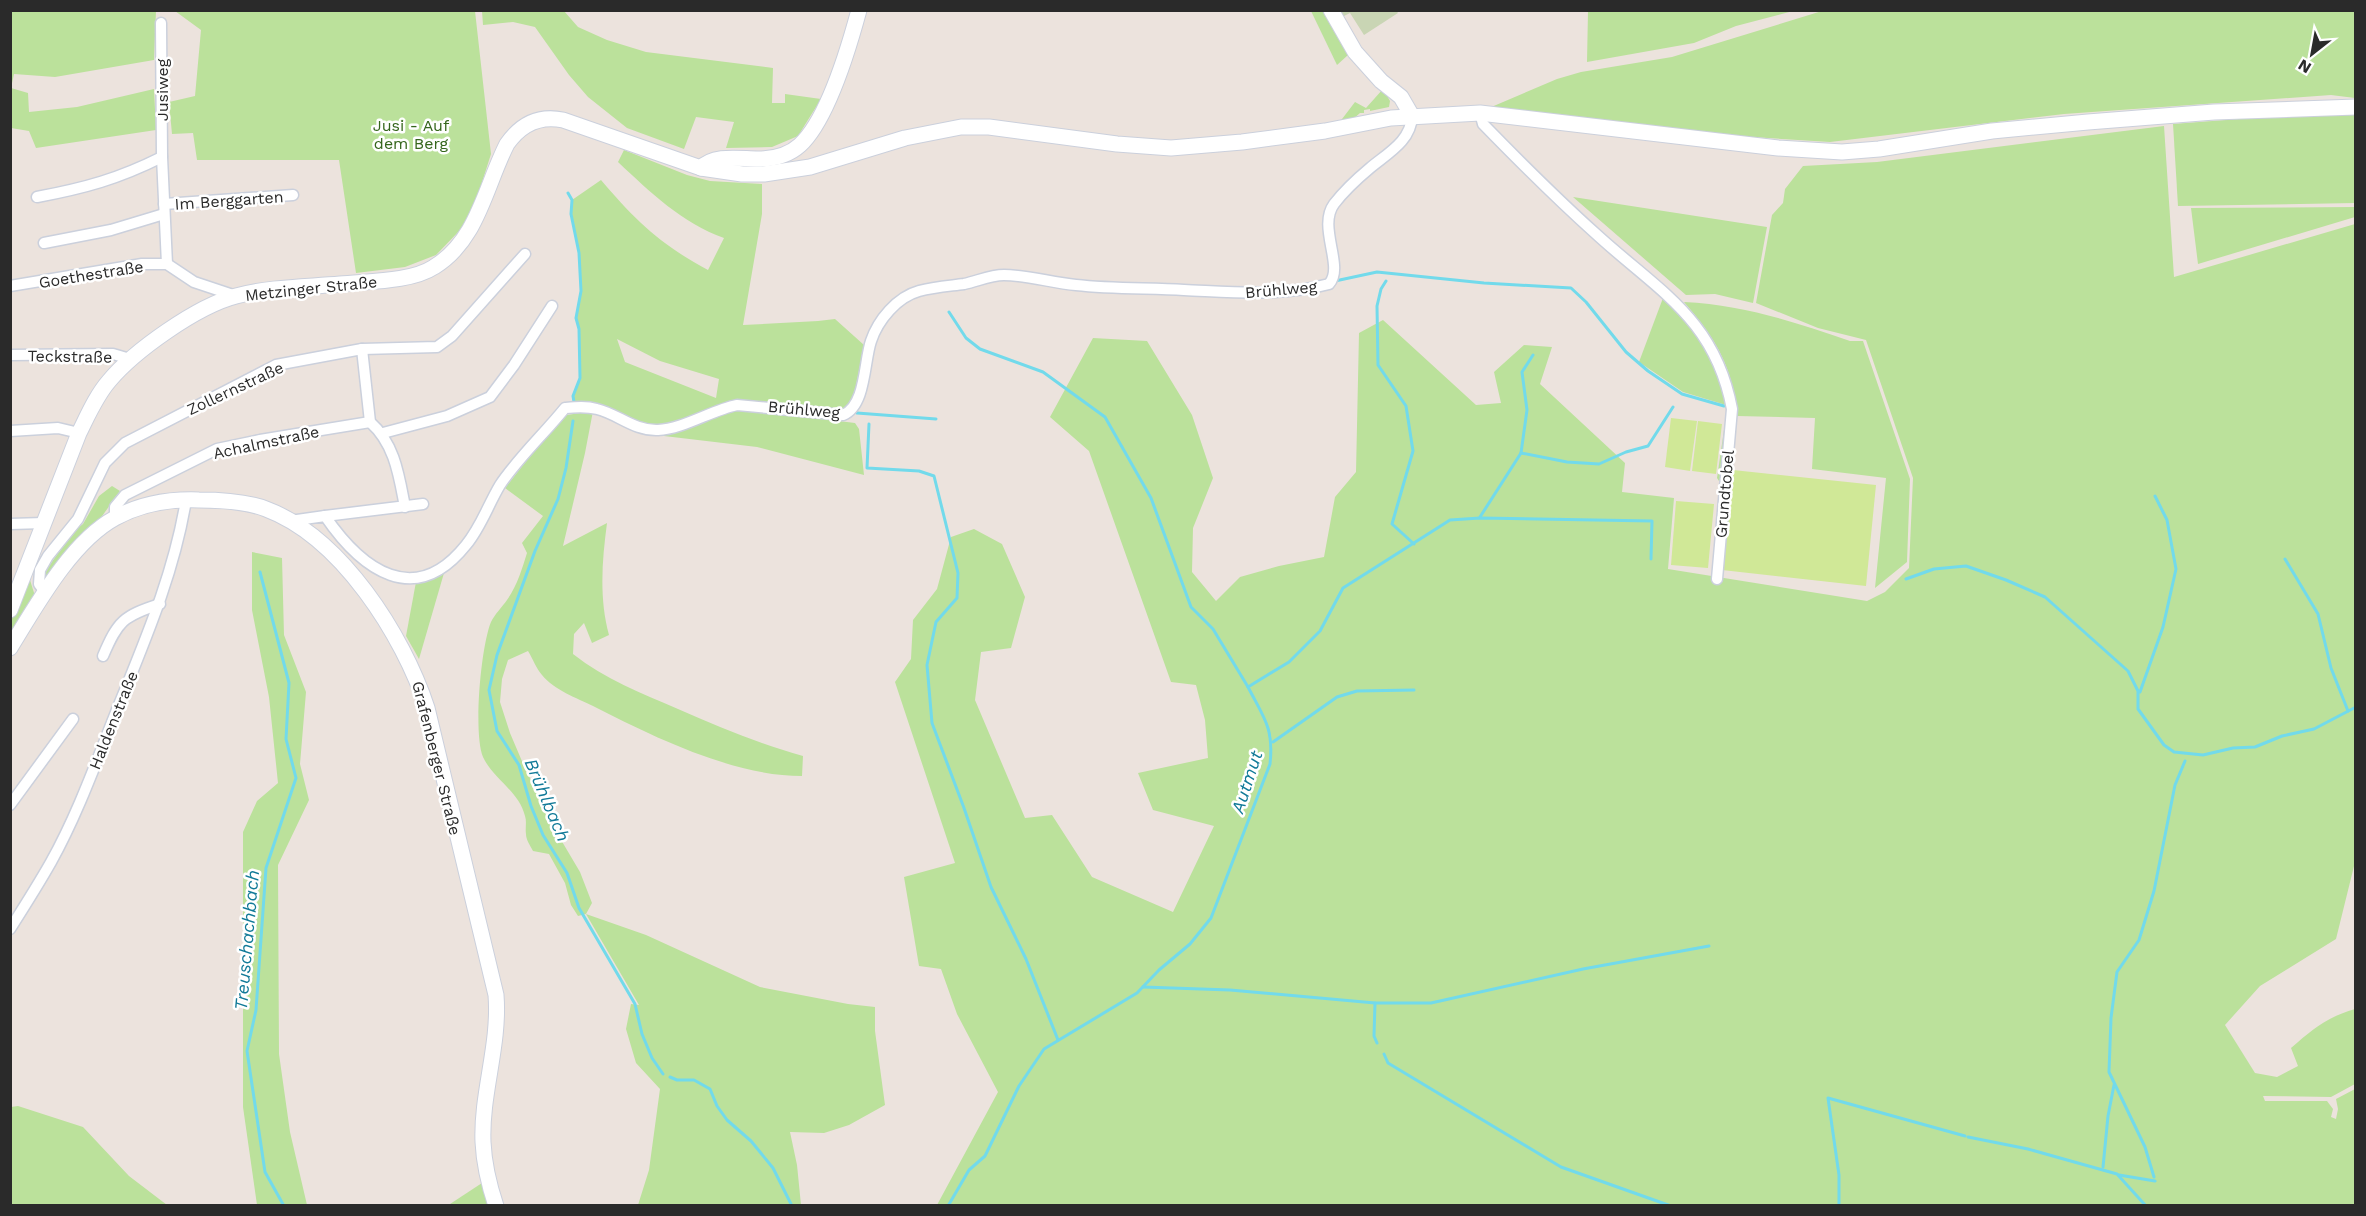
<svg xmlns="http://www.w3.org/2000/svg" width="2366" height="1216" viewBox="0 0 2366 1216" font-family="'Work Sans',sans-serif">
<rect width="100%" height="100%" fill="#ece3dd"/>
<!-- green -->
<g fill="#bbe19b" fill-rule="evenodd">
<path d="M10 11H156L154 60 55 77 14 74 11 88 28 93 29 112 77 107 154 89 156 130 36 148 29 131 11 128Z"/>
<path d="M175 11H475L491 154 478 195 462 228 436 255 405 267 356 273 339 160H197L193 133 172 134 169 102 195 96 201 30Z"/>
<path d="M482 11H564L578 27 607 40 646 52 773 68 772 103H785V94L821 99 798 136 772 147 726 148 734 122 696 117 684 149 627 128 588 97 569 75 535 27 513 22 483 25Z"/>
<path d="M1311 11H1323L1348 55 1337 65Z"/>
<path d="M1588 11V10L1793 11 1736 26 1694 43 1587 62Z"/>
<path d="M1822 11H2355V98L2331 95 2064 114 1830 142 1721 135 1489 108 1557 79 1581 72 1672 57Z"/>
<path d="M1383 89 1390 101 1389 107 1370 111V109L1364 110V113H1360L1352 120 1339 123 1355 102 1366 108Z"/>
<path d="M2317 113 2355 114V203L2178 206 2173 124Z"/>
<path d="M2164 126 2174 277 2355 224V862L2336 939 2260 986 2225 1025 2255 1073 2277 1077 2298 1066 2291 1048C2313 1029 2327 1017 2355 1009V1084L2331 1097 2263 1096 2265 1101H2327L2333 1109 2331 1117 2336 1119 2338 1109 2336 1099 2355 1089V1205H937L998 1092 957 1014 941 969 919 966 904 877 955 863 895 682 911 659 913 620 937 589 951 537 974 529 1002 544 1025 597 1011 648 981 652 975 700 1025 818 1052 815 1092 877 1173 912 1214 826 1153 810 1138 773 1208 758 1205 720 1196 685 1171 682 1089 451 1050 417 1093 338 1147 341 1192 415 1213 478 1193 528 1192 572 1216 601 1240 577 1279 566 1324 557 1335 497 1356 472 1359 333 1383 320 1476 405 1501 403 1494 372 1524 345 1552 347 1540 384 1625 463 1622 492 1674 498 1668 569 1867 601 1885 592 1909 568 1913 478 1866 340 1818 328 1756 303 1772 215 1783 203 1785 189 1803 166 1877 162Z"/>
<path d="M624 150 687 175 710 181 762 184V214L743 325 818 321 835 319 864 345 854 396 843 412 735 400C720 402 707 413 692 417 682 420 671 424 660 426 637 429 596 410 574 402L573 396 580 378 579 330 576 318 581 292 579 253 571 214 572 200 601 180C635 220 661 245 708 270L724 238C682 223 650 192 618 162ZM617 339 660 361 719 379 716 398 625 362Z"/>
<path d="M1573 197 1767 227 1753 303 1715 294 1686 295Z"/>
<path d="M2355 207V217L2198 264 2191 208Z"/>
<path d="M1663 298C1702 332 1713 355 1726 405L1683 392 1639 362Z"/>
<path d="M1684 302C1744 305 1794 322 1850 341H1863L1910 479 1907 562 1875 588 1886 478 1812 469 1815 418 1737 416C1739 406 1735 398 1733 388 1724 352 1708 330 1684 302Z"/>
<path d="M741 409 855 423 859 429 864 475 757 447 664 436 651 433Z"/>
<path d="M593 411 585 453 563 546 607 523C602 561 599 598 609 635L592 643 584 623 574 634 573 654C605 679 641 693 678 709 719 727 760 744 803 756L802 776C733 776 654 737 593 706 577 698 554 690 542 675 536 668 533 659 528 651L508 660 502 679 500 702 510 733 527 773 546 805 554 828 580 872 592 903 586 914 646 935 760 987 848 1004 875 1007V1031L885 1105 849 1125 824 1133 790 1132 797 1165 801 1205H638L649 1170 660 1089 636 1063 626 1029 631 1004 639 1005 586 914 578 916 571 905 565 883 549 854 533 851C530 845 526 840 526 834 525 828 527 822 525 816 519 791 493 779 483 757 473 733 481 646 491 622 495 614 502 607 507 600 517 586 522 569 527 553L522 543 543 516 505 488 537 447 567 415Z"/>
<path d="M1725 423 1727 424 1721 479 1719 481 1717 478Z"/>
<path d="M112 486 120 491 95 526 45 579 46 570 74 531 83 524 99 496Z"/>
<path d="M252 552 282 558 284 635 306 692 300 764 309 800 278 865 279 1054 290 1132 307 1205H257L243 1107V832L257 801 278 783 269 697 252 610Z"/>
<path d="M444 573 419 659 406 636 416 582Z"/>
<path d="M27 579 30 580 35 596 11 637V618Z"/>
<path d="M18 1106 83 1127 129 1176 167 1205H11V1107Z"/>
<path d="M482 1183 491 1206H447Z"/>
</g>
<!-- cemetery -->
<path fill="#c9d5b4" d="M1396 10 1398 13 1364 35 1350 13 1342 17 1339 11Z"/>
<!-- pitch -->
<g fill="#d0e897">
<path d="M1671 418 1697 421 1690 471 1665 467Z"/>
<path d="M1698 421 1722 424 1716 474 1692 471Z"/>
<path d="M1733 470 1876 485 1866 586 1722 570Z"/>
<path d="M1676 501 1714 504 1708 568 1671 565Z"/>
</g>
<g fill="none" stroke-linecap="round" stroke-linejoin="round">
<!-- stream -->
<g stroke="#72daeb" stroke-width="3">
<path d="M568 193 572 200 571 214 579 253 581 291 576 318 579 329 580 378 573 396 574 402 577 403"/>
<path d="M1335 281 1377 272 1484 283 1571 288 1586 302 1626 352 1648 371 1682 394 1724 406"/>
<path d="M1386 281 1381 289 1377 306 1378 365 1406 406 1413 451 1392 524 1414 544"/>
<path d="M949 312 966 338 980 349 1043 372 1105 417 1151 498 1191 607 1213 629 1248 687"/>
<path d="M857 413 936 419"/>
<path d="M573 421 566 468 558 499 535 551 497 655 489 690 497 731 519 765 531 806 543 835 567 873 579 908 635 1004 642 1034 652 1058 663 1074"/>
<path d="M869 424 867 468 919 471 934 476 958 573 957 598 936 622 927 665 932 723 964 808 991 887 1026 959 1058 1040"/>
<path d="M1521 453 1567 462 1599 464 1626 452 1648 446 1673 407"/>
<path d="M1480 517 1521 453 1527 410 1522 372 1533 355"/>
<path d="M2285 559 2318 614 2331 668 2348 711"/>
<path d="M260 572 289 683 286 739 296 778 266 868 256 1010 247 1051 265 1172 284 1206"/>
<path d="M1906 579 1934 569 1966 566 2006 580 2045 597 2128 671 2138 691V709L2164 745 2174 752 2203 755 2233 748 2255 747 2282 736 2314 729 2356 707"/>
<path d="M2140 692 2163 627 2176 569 2167 520 2155 496"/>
<path d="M1273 742 1337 697 1357 691 1414 690"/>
<path d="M1143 987 1230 990 1375 1003H1431L1583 969 1709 946"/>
<path d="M1375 1003 1374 1036 1377 1043"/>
<path d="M1384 1054 1388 1063 1561 1167 1671 1206"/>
<path d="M670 1077 677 1080H694L710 1089 717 1106 727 1120 751 1141 773 1168 792 1206"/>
<path d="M1968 1137 2028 1149 2117 1174 2146 1206"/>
<path d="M2103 1167 2108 1116 2114 1085"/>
<path d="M2119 1175 2155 1181"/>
<path d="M2154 1177 2145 1147 2109 1072 2111 1018 2117 972 2139 940 2154 891 2175 785 2185 761"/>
<path d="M948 1206 969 1170 985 1156 1019 1086 1044 1049 1137 993 1159 970 1190 944 1211 918 1270 764C1274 728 1264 718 1248 687L1289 662 1320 631 1343 588 1450 520 1480 518 1652 521 1651 559"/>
<path d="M1839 1206V1175L1828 1098 1965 1136"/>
</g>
<defs>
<g id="street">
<path d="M161 23 162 157 167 264"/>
<path d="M1480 113 1483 124C1520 162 1556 198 1595 233 1658 291 1715 318 1732 409L1717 579"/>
<path d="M37 197C85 188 118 179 162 157"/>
<path d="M164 204 293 195"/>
<path d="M44 243 111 230 164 214"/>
<path d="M10 286 142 264H167L194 282 236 296"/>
<path d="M362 349 370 422C395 444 399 476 405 507"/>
<path d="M10 355 113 354 130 359"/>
<path d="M10 431 58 428 79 433"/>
<path d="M383 433 447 416 490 397 514 365 552 306"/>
<path d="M325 516 423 504"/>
<path d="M115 518V507L125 495 217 449 260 440 370 422"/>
<path d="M290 521 325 516C362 570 415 609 466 545 481 527 488 505 500 485 518 458 544 434 565 408 576 407 586 406 597 409 618 414 634 431 658 430 683 429 712 410 737 405L843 415C866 406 864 361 871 341 878 320 897 297 919 291 934 287 949 286 964 284 978 281 990 275 1004 275 1028 275 1052 283 1076 285 1112 289 1148 288 1184 290 1233 292 1281 297 1329 284 1345 267 1317 227 1334 204 1344 191 1358 178 1370 168 1388 153 1411 141 1412 116"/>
<path d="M10 524 44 523"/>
<path d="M45 592 39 584 40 570 48 556 78 519 105 463 125 443 276 365 362 349 437 347 452 336 525 254"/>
<path d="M103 656C118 621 123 616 160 604"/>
<path d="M10 805 73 719"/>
<path d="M10 929C24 907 38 885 51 862 80 810 100 751 123 695 149 631 175 568 186 500"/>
</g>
<g id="secondary">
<path d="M1331 10 1355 52 1381 81 1401 97 1412 116"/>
<path d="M701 168C714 154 740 159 758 159 773 159 789 155 800 145 828 119 849 47 859 10"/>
<path d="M10 610 79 433C88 415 96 396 109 381 134 351 197 306 236 296 269 287 306 287 340 284 368 281 411 282 434 267 478 240 485 187 507 144 521 124 539 115 563 120L701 168 742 174H764L810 167 905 138 961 127H989L1117 144 1171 148 1242 142 1325 131 1391 118 1480 113 1778 148 1842 152 1879 149 1992 131 2088 122 2214 112 2356 107"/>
<path d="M10 648C36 606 71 542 115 518 140 504 171 499 199 500 221 500 245 501 266 509 341 537 403 635 427 708L496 995C500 1045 481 1093 483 1142 484 1164 489 1185 496 1206"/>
</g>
</defs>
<!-- street casing -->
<use href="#street" stroke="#cbd0dc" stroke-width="13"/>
<!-- secondary casing -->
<use href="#secondary" stroke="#cbd0dc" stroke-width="17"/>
<!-- street -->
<use href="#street" stroke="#fff" stroke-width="10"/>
<!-- secondary -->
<use href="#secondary" stroke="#fff" stroke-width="15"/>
</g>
<g text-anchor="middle" stroke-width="5" stroke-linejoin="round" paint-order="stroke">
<!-- street labels -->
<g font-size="16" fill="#2a2a2a" stroke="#fff">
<text transform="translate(162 90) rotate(-90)" y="6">Jusiweg</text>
<text transform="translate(229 200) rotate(-4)" y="6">Im Berggarten</text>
<text transform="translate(91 274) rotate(-9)" y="6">Goethestraße</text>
<text transform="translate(311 288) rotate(-6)" y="6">Metzinger Straße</text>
<text transform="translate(1281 289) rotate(-5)" y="6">Brühlweg</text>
<text transform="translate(70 356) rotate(1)" y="6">Teckstraße</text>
<text transform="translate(235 388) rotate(-25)" y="6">Zollernstraße</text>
<text transform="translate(804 409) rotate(5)" y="6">Brühlweg</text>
<text transform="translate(266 442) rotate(-12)" y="6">Achalmstraße</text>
<text transform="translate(1724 494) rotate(-85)" y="6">Grundtobel</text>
<text transform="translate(113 720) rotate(-68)" y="6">Haldenstraße</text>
<text transform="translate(437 758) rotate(76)" y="6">Grafenberger Straße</text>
</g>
<!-- park labels -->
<g font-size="16" fill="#35661c" stroke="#fff">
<text x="411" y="131">Jusi - Auf<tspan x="411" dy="18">dem Berg</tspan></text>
</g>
<!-- water labels -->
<g font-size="18" font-style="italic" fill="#117a98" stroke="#fff">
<text transform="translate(1247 782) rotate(-72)" y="6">Autmut</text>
<text transform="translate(547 800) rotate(67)" y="6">Brühlbach</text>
<text transform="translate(247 940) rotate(-85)" y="6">Treuschachbach</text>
</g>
</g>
<!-- border -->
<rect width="2366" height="1216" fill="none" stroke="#2a2a2a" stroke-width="24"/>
<!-- north arrow -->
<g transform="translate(2312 54) rotate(211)" stroke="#ffffff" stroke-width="4.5" paint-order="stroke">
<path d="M0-4.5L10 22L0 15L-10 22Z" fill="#2a2a2a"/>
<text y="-9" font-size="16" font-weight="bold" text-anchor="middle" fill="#2a2a2a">N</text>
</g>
</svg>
